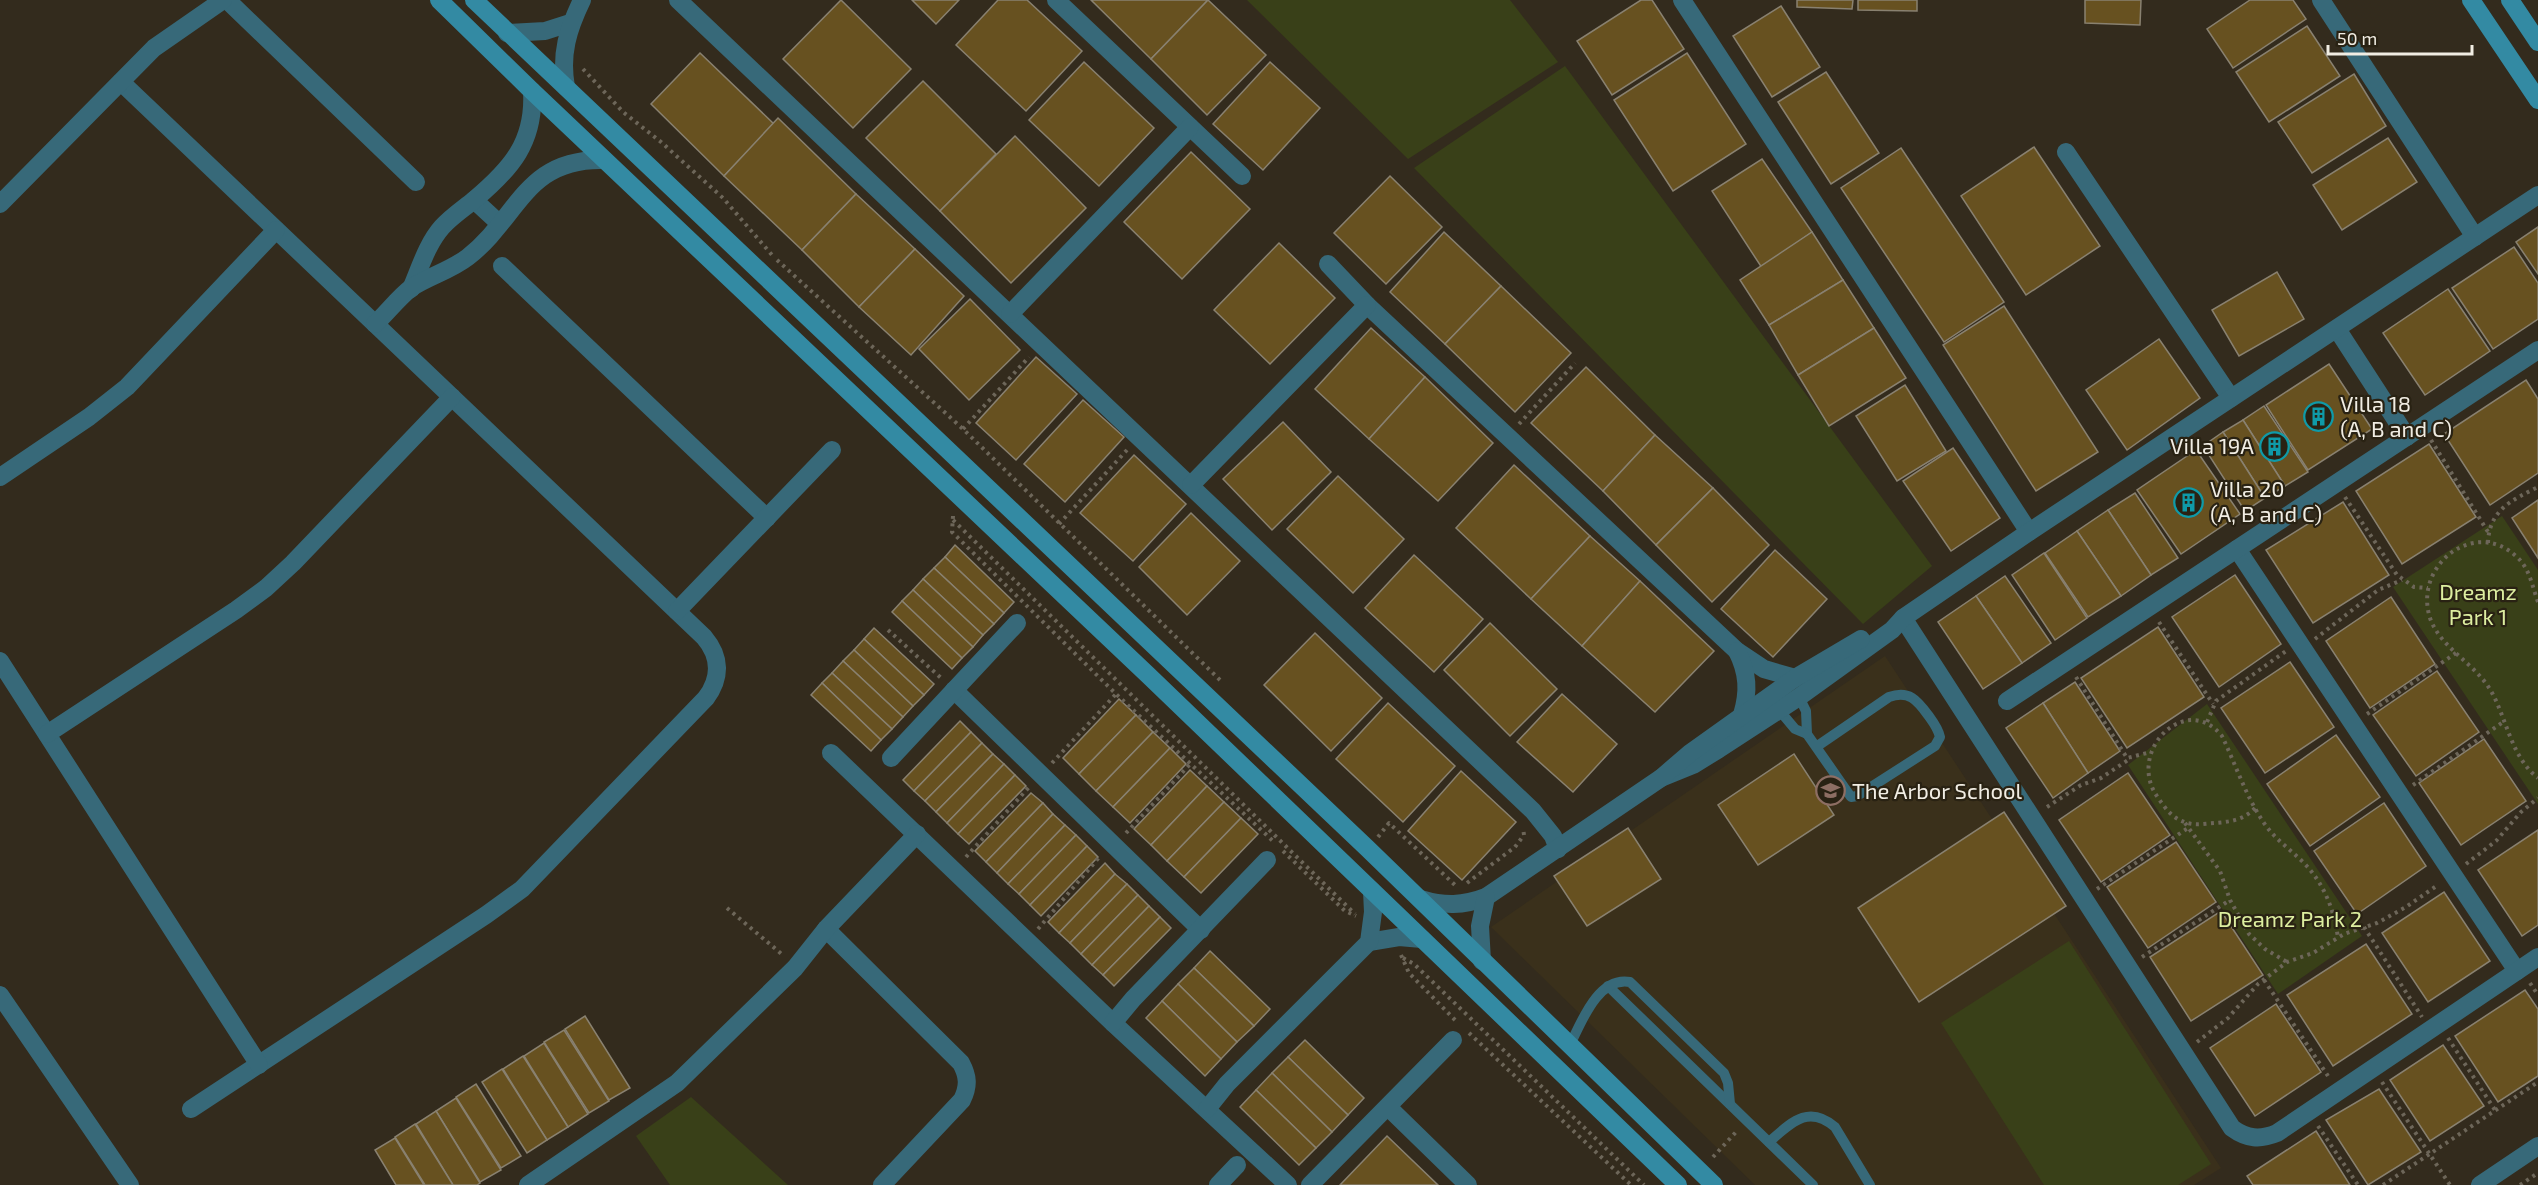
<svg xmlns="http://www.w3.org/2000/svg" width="2538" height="1185" viewBox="0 0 2538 1185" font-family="'Exo 2',sans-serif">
<rect width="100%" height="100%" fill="#332b1d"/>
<!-- built -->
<path fill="#3a301b" d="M1885 656 2221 1168 2194 1185H1755L1491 927Z"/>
<!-- green -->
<g fill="#394018">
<path d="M1247 0H1510L1558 62 1408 159Z"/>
<path d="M1565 66 1932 566 1863 624 1414 168Z"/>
<path d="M2502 516 2538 570V804L2393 587Z"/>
<path d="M2207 704 2362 936 2278 994 2128 765Z"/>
<path d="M2069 941 2211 1164 2178 1185H2044L1941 1023Z"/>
<path d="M691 1097 788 1185H670L636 1136Z"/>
</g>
<!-- building -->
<g fill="#675120" stroke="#898170" stroke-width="1.5">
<path d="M841 0 911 69 853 128 783 59Z"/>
<path d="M912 0H959L936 24Z"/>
<path d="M998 0H1027L1082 51 1026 111 956 45Z"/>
<path d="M1091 0H1208L1151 59Z"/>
<path d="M1208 0 1266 55 1207 115 1151 59Z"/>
<path d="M1641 0H1652L1684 49 1612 95 1577 41Z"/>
<path d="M1797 0H1853L1852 9 1797 7Z"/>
<path d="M1858 0H1917V11L1858 10Z"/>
<path d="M2085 0H2141L2140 25 2085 23Z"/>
<path d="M2250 0H2293L2306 19 2233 68 2207 29Z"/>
<path d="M1781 6 1820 67 1772 97 1733 36Z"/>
<path d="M2307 26 2340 76 2269 122 2236 72Z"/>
<path d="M700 53 774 124 724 176 651 104Z"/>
<path d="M1687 53 1746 144 1673 191 1614 100Z"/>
<path d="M1084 62 1154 128 1099 186 1029 120Z"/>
<path d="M1270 62 1320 108 1263 170 1213 124Z"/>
<path d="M1826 72 1879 153 1831 184 1778 102Z"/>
<path d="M2354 74 2386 126 2312 173 2278 122Z"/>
<path d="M923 81 996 154 940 211 866 138Z"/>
<path d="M778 118 856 194 802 250 724 176Z"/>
<path d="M1015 136 1086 208 1011 283 940 211Z"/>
<path d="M2388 138 2417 182 2342 230 2313 185Z"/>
<path d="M2034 147 2100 246 2026 295 1961 196Z"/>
<path d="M1901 148 2004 302 1944 342 1841 188Z"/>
<path d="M1191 152 1250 209 1182 279 1124 222Z"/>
<path d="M1762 159 1812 232 1762 268 1712 191Z"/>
<path d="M1390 176 1442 227 1386 284 1334 233Z"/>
<path d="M856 194 915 249 859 307 802 250Z"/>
<path d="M2538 227V274L2516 242Z"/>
<path d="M1444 232 1501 286 1445 344 1390 292Z"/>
<path d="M1812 232 1843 280 1769 325 1740 280Z"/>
<path d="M1279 243 1335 298 1270 364 1214 310Z"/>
<path d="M2514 247 2538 283V319L2493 349 2452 288Z"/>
<path d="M915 249 964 296 911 355 859 307Z"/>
<path d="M2277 272 2304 319 2239 356 2212 310Z"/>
<path d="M1843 280 1874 328 1798 375 1769 325Z"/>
<path d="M1501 286 1571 353 1515 412 1445 344Z"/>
<path d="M2448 289 2490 351 2425 395 2383 333Z"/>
<path d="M970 299 1020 350 969 400 919 349Z"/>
<path d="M2004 306 2098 452 2036 491 1943 345Z"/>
<path d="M1371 328 1425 377 1369 439 1315 389Z"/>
<path d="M1874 328 1906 378 1829 426 1798 375Z"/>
<path d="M2159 339 2200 398 2127 450 2086 390Z"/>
<path d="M1036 357 1077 394 1016 460 976 423Z"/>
<path d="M2329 364 2372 429 2308 470 2266 405Z"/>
<path d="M1586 367 1655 435 1603 491 1531 423Z"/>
<path d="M1425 377 1493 443 1438 501 1369 439Z"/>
<path d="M2526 380 2538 399V473L2490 505 2444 434Z"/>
<path d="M1905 385 1946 451 1897 481 1856 416Z"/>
<path d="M1083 400 1124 437 1065 502 1024 464Z"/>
<path d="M2264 406 2308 472 2285 486 2243 420Z"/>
<path d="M2243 420 2285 486 2265 498 2223 432Z"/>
<path d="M1283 422 1331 472 1272 530 1223 479Z"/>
<path d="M2223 432 2265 498 2245 511 2203 446Z"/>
<path d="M1655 435 1713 488 1656 545 1603 491Z"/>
<path d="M2429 444 2476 517 2402 564 2356 491Z"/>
<path d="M1953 448 2000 518 1951 551 1903 481Z"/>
<path d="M2196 450 2240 514 2181 554 2137 490Z"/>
<path d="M1134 455 1186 504 1133 561 1080 513Z"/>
<path d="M1514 465 1590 536 1531 599 1456 528Z"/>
<path d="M1338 476 1404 539 1353 593 1287 529Z"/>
<path d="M1713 488 1769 545 1712 602 1656 545Z"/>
<path d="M2135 493 2178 558 2151 575 2108 510Z"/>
<path d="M2538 500V558L2512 518Z"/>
<path d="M2343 502 2389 575 2313 623 2266 550Z"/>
<path d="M2108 510 2151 575 2121 596 2077 531Z"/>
<path d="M1191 513 1240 561 1187 615 1139 567Z"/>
<path d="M2077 531 2121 596 2088 617 2045 553Z"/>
<path d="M1590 536 1640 581 1582 646 1531 599Z"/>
<path d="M955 545 1014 602 1004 613 945 557Z"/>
<path d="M1775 550 1827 599 1773 657 1721 609Z"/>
<path d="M2044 553 2087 618 2055 640 2012 575Z"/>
<path d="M1414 555 1483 619 1434 672 1365 608Z"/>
<path d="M945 557 1004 613 994 624 934 568Z"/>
<path d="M934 568 994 624 983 635 923 579Z"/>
<path d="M2235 575 2281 644 2219 687 2172 617Z"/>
<path d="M2005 576 2051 643 2022 663 1976 596Z"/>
<path d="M923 579 983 635 973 647 913 590Z"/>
<path d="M1640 581 1714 651 1655 712 1582 646Z"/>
<path d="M913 590 973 647 962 658 902 601Z"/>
<path d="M1976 596 2022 663 1983 689 1938 622Z"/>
<path d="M2391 597 2435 664 2370 708 2326 641Z"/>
<path d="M902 601 962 658 952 669 892 612Z"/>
<path d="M1490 623 1557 689 1510 736 1444 670Z"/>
<path d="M2158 627 2204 697 2127 748 2081 678Z"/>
<path d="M874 628 934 684 924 695 864 639Z"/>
<path d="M1315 633 1382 698 1331 751 1264 685Z"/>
<path d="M864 639 924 695 913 706 854 650Z"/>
<path d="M854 650 913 706 903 717 843 661Z"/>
<path d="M843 661 903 717 892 729 832 673Z"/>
<path d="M2290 662 2334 727 2265 773 2221 708Z"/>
<path d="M2437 671 2479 732 2416 776 2373 715Z"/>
<path d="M832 673 892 729 881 740 822 683Z"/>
<path d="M2075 682 2120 751 2088 773 2043 703Z"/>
<path d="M822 683 881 740 871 751 811 695Z"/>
<path d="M1562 694 1617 744 1573 792 1517 742Z"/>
<path d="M1119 699 1136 715 1079 774 1063 758Z"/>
<path d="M1388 703 1455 766 1403 822 1336 759Z"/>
<path d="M2043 703 2088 773 2053 798 2006 728Z"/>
<path d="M1136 715 1153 732 1096 791 1079 774Z"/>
<path d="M960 721 971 732 914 791 903 780Z"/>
<path d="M971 732 982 743 925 801 914 791Z"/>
<path d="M1153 732 1170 748 1113 807 1096 791Z"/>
<path d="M2336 735 2380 797 2310 846 2267 784Z"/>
<path d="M2484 739 2526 801 2461 845 2419 783Z"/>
<path d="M982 743 993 754 936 812 925 801Z"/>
<path d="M1170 748 1186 764 1130 823 1113 807Z"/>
<path d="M993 754 1004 764 947 823 936 812Z"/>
<path d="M1794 754 1834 815 1758 865 1718 805Z"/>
<path d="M1004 764 1015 775 958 834 947 823Z"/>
<path d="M1190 770 1207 786 1151 845 1134 829Z"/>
<path d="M1461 771 1516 822 1462 880 1408 831Z"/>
<path d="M2128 773 2170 835 2101 882 2059 820Z"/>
<path d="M1015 775 1026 786 969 844 958 834Z"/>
<path d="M1207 786 1224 802 1167 861 1151 845Z"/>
<path d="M1031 793 1043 803 986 862 975 851Z"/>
<path d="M1224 802 1241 818 1184 877 1167 861Z"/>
<path d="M1043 803 1053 814 997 873 986 862Z"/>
<path d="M2384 803 2426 866 2357 914 2314 851Z"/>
<path d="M2004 812 2066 906 1919 1002 1858 908Z"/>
<path d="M1053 814 1065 825 1008 884 997 873Z"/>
<path d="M1241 818 1258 834 1201 893 1184 877Z"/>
<path d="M1065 825 1076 835 1019 894 1008 884Z"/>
<path d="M1628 828 1661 879 1587 926 1554 876Z"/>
<path d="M2538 830V925L2522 936 2478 870Z"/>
<path d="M1076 835 1087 846 1030 905 1019 894Z"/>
<path d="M2176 842 2216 902 2148 948 2107 887Z"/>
<path d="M1087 846 1098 857 1041 916 1030 905Z"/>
<path d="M1105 863 1115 874 1059 933 1048 922Z"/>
<path d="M1115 874 1127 884 1070 943 1059 933Z"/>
<path d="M1127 884 1138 895 1081 954 1070 943Z"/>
<path d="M2444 892 2490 961 2428 1002 2382 933Z"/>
<path d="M1138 895 1149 906 1092 965 1081 954Z"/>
<path d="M1149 906 1160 917 1103 975 1092 965Z"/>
<path d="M2221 911 2263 975 2191 1021 2150 957Z"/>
<path d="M1160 917 1171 928 1114 986 1103 975Z"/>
<path d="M2366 944 2412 1014 2333 1066 2287 995Z"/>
<path d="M1210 951 1270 1009 1254 1026 1194 968Z"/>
<path d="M1194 968 1254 1026 1237 1042 1178 984Z"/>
<path d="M1178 984 1237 1042 1221 1059 1162 1001Z"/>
<path d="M2525 990 2538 1009V1076L2498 1102 2455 1036Z"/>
<path d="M1162 1001 1221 1059 1205 1076 1146 1018Z"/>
<path d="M2276 1004 2321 1072 2255 1116 2210 1048Z"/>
<path d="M585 1016 630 1088 609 1100 565 1029Z"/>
<path d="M564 1030 609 1101 589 1113 544 1042Z"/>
<path d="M1305 1040 1364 1098 1348 1115 1288 1057Z"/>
<path d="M544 1043 588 1114 568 1127 524 1056Z"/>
<path d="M2443 1045 2484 1106 2430 1141 2390 1080Z"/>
<path d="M523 1056 568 1127 547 1140 503 1069Z"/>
<path d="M1288 1057 1348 1115 1332 1132 1272 1073Z"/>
<path d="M502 1069 547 1140 527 1153 482 1082Z"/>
<path d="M1272 1073 1332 1132 1316 1148 1256 1090Z"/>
<path d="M476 1084 521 1156 501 1168 456 1097Z"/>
<path d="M2379 1089 2421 1152 2368 1185 2326 1120Z"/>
<path d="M1256 1090 1316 1148 1299 1165 1240 1107Z"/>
<path d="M456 1098 501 1170 480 1182 436 1111Z"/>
<path d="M436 1111 480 1183 477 1185H453L416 1124Z"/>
<path d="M415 1124 453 1185H425L395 1137Z"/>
<path d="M2316 1131 2350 1185H2253L2247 1176Z"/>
<path d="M1387 1136 1438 1185H1340Z"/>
<path d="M395 1138 424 1185H396L375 1150Z"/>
</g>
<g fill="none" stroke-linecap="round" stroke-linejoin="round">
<!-- path -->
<g stroke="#6d6659" stroke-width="4" stroke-dasharray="3 4.5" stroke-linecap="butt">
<path d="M583 69 623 112 661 142 723 198 772 255"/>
<path d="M777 260 963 429 1220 680"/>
<path d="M1519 424 1575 363"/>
<path d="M963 429 1029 357"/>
<path d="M2431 440 2488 532"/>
<path d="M2345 497 2397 575 2414 587 2428 588"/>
<path d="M953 516 952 532 1116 694 1274 842"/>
<path d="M953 520 1355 914"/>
<path d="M1059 524 1127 450"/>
<path d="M2488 543C2489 510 2512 500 2538 487"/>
<path d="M2538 602C2532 586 2530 569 2517 557 2475 517 2413 565 2430 618 2441 649 2475 663 2491 691 2507 719 2511 757 2538 778"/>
<path d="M2159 622 2213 704"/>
<path d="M888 630 941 678"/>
<path d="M2315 639 2378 590 2402 580"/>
<path d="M2076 677 2127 758 2151 752"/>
<path d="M2367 714 2456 653"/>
<path d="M2207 722 2216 701 2286 651"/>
<path d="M1052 763 1116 694"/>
<path d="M2413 785 2503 722"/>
<path d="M2047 807 2081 785 2101 778 2131 758"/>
<path d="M2255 808C2241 823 2223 822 2203 824 2187 826 2173 819 2164 806 2158 798 2152 790 2150 781 2139 739 2190 696 2222 736 2235 763 2245 794 2262 820 2273 838 2289 848 2304 863 2324 884 2334 909 2338 938"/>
<path d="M2185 823 2220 871 2230 900 2249 934 2265 949 2287 962"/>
<path d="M1126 833 1191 763"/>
<path d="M1378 837 1389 823 1456 886"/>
<path d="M1283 851 1345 911 1356 916"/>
<path d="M966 857 1030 786"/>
<path d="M2466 864 2496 841 2521 812 2538 798"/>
<path d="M1467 883 1515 847 1524 835 1523 828"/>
<path d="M2097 889 2188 828"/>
<path d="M727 908 784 956"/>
<path d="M2364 927 2422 1017"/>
<path d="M1038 929 1101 855"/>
<path d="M1401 955 1409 973 1457 1022"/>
<path d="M2142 957 2230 900"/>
<path d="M1403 958 1414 964 1644 1185"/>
<path d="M2264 980 2328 1076"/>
<path d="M2530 983 2538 995"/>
<path d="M1469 1033 1631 1185"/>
<path d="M2448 1038 2495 1110"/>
<path d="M2197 1042 2228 1018 2258 984 2287 962 2313 953 2344 934 2377 923 2406 907 2438 885"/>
<path d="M2382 1082 2450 1185"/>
<path d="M2318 1126 2358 1185"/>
<path d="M1713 1157 1737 1131"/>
<path d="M2383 1185 2538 1082"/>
<path d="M2520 1185 2538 1173"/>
</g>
<!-- lane -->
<g stroke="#376979" stroke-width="10">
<path d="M1799 697 1806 711 1807 734 1851 797 1857 796 1935 746 1940 737C1938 728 1933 722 1928 715 1917 700 1909 690 1889 697L1816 747"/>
<path d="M1779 710 1795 729 1807 734"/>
<path d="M1608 986 1813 1185"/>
<path d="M1570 1045C1581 1023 1598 976 1630 982L1724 1073 1728 1083 1730 1104"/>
<path d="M1769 1142C1791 1123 1808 1104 1835 1127L1870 1185"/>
</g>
<!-- street -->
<g stroke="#376979" stroke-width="18">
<path d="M227 0 416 182"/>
<path d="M678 0 1533 811 1553 836 1558 849"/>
<path d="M1056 0 1242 176"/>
<path d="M1682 0 2029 532"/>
<path d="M2321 0 2475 237"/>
<path d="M507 33 545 31 570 23"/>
<path d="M121 82 704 637C721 657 721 678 706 698L522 889 486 915 191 1109"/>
<path d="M566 87C560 54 568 29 582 0"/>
<path d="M2066 152 2231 398"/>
<path d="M474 200 500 224"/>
<path d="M0 204 154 48 223 0"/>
<path d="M1328 264 1367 305 1737 651 1764 669 1795 678"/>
<path d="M502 266 767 518"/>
<path d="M411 289C420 268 427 244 442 227 452 216 463 209 474 200 511 169 535 142 532 91"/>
<path d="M1010 314 1190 127"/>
<path d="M375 324C387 313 398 298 411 288 429 276 450 271 468 257 519 217 525 158 604 160"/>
<path d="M2337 329 2407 437"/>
<path d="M0 477 89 417 127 387 276 230"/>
<path d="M1191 485 1367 305"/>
<path d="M2237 549 2517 971"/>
<path d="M677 611 832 450"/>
<path d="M1903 618 2232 1128C2247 1139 2260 1140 2277 1133L2538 957"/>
<path d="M1737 651C1748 673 1749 691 1742 715"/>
<path d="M0 661 259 1065"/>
<path d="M954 690 1201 930"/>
<path d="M2007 701 2538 350"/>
<path d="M47 734 236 610 266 588 293 563 452 397"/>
<path d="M831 753 1113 1023 1288 1185"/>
<path d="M891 758 1017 623"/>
<path d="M1661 778 1693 765 1719 749 1799 697 1892 630 1903 618 2029 532 2538 195"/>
<path d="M1421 899C1444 906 1463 906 1486 897L1661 778 1690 753 1795 678 1861 639"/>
<path d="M826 929 961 1063C968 1076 969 1086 962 1100L882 1185"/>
<path d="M1369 942 1399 937 1422 939"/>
<path d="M1482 961 1480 926 1486 897"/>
<path d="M0 995 130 1185"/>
<path d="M1113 1023 1133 999 1267 860"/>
<path d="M1388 1107 1468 1185"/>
<path d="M1207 1109 1227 1084 1369 942 1373 912 1372 891"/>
<path d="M528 1185 677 1083 795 968 826 929 917 834"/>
<path d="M1218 1185 1237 1165"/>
<path d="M1310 1185 1453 1040"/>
<path d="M2480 1185 2538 1146"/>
</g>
<!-- secondary -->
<g stroke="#338aa3" stroke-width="18">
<path d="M439 0 532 91 1148 675 1678 1185"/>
<path d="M474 0 1367 848 1714 1185"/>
<path d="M2471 0 2538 100"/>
<path d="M2510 0 2538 42"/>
</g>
</g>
<!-- icons -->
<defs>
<symbol id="building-ring" viewBox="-11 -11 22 22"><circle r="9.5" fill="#292213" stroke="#0f9aa8" stroke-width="1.5"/><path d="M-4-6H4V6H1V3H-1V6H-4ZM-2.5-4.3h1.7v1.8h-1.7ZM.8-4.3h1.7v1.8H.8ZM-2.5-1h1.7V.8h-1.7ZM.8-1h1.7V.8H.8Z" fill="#0f9aa8"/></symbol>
<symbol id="school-ring" viewBox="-11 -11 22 22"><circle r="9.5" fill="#292213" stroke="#8d6e63" stroke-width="1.5"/><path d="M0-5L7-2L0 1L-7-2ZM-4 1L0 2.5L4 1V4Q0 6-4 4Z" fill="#8d6e63"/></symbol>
</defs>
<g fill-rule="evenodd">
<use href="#building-ring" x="2302" y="400" width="33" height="33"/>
<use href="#building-ring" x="2258" y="430" width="33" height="33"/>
<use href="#building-ring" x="2172" y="486" width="33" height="33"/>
<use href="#school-ring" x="1814" y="774" width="33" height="33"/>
</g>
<g text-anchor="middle" stroke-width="4.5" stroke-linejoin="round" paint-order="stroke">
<!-- poi labels -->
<g font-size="22" fill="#f1ede3" stroke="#292213" text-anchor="start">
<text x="2340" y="412">Villa 18<tspan x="2340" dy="25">(A, B and C)</tspan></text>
<text x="2254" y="454" text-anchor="end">Villa 19A</text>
<text x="2210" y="497">Villa 20<tspan x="2210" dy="25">(A, B and C)</tspan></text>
<text x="1852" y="799">The Arbor School</text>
</g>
<!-- park labels -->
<g font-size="22" fill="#ddeea0" stroke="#292213">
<text x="2478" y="600">Dreamz<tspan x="2478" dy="25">Park 1</tspan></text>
<text x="2290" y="927">Dreamz Park 2</text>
</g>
</g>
<!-- scale -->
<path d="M2328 45v9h144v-9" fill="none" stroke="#f1ede3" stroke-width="3"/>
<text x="2337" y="45" font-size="18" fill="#f1ede3" stroke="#292213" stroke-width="4.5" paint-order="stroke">50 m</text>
</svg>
